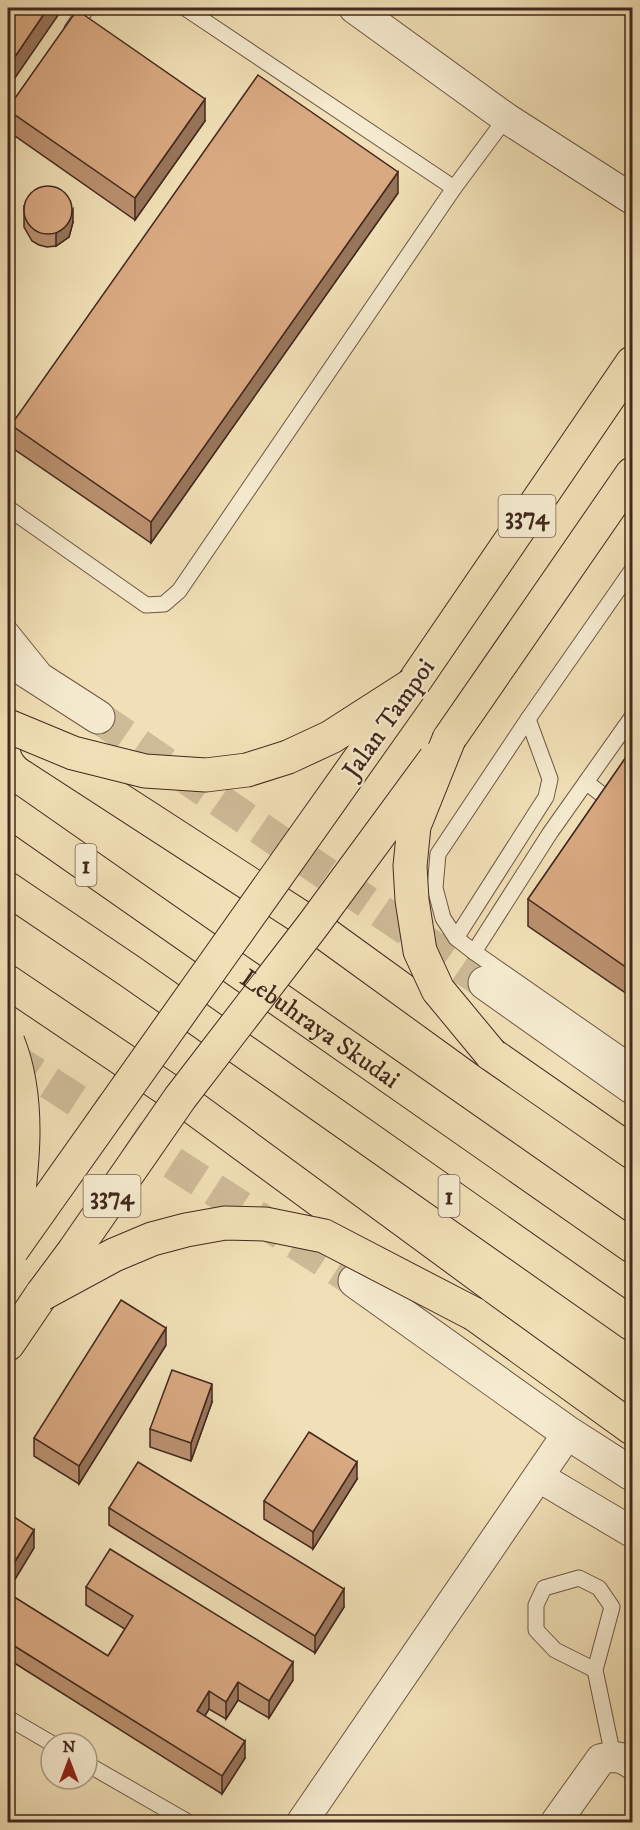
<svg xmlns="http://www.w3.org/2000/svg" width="640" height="1830" viewBox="0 0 640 1830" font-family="'IM FELL DW Pica',serif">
<rect width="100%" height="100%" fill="#f1e0b7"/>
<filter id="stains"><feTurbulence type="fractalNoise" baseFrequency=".00333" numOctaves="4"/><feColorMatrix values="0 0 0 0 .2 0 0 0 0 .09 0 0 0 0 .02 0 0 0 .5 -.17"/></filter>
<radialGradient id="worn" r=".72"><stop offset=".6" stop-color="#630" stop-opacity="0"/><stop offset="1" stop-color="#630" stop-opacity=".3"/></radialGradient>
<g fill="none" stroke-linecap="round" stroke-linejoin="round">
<!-- tertiary-tunnel -->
<g stroke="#cebb98" stroke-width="33" stroke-dasharray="33 16" stroke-linecap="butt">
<path d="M98 717 485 983"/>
<path d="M8 1056 355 1281"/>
</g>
<defs>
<g id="service">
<path d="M185 8 454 188"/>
<path d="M72 29 87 8"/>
<path d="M8 508 146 605 164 604 179 591 454 188 506 118"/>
<path d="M632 570 528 719 438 854 435 888 443 918 456 938 474 952 632 1062"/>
<path d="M8 627 42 669"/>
<path d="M586 782 613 803"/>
<path d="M456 938 546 797 550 779 528 719"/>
<path d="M474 952 550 833 632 717"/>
<path d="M595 1670 555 1650 536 1630V1605L544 1588 579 1578 599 1588 612 1607 595 1670 613 1756"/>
<path d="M8 1718 51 1743"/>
<path d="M87 1764 188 1822"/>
</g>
<g id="minor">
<path d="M354 8 506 118 632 199"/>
<path d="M539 1477 632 1532"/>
<path d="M302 1822 568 1433"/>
<path d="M556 1822 601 1759C614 1756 621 1756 632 1764"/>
</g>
<g id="tertiary">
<path d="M8 659 98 717"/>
<path d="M485 983 632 1087"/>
<path d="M355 1281 568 1433 632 1474"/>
</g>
<g id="primary">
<path d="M412 685 632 363"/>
<path d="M449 739 632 474"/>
<path d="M8 1344 42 1294"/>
</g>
<g id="trunk">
<path d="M37 746 313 925 491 1054 632 1152"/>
<path id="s1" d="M8 810 632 1246"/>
<path d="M8 889 131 972 632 1324"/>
<path d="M8 982 180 1098 474 1314 632 1428"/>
</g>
</defs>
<!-- service casing -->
<use href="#service" stroke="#6e5644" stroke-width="17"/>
<!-- minor casing -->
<use href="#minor" stroke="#6e5644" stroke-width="32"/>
<!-- tertiary casing -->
<use href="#tertiary" stroke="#6e5644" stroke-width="35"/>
<!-- primary casing -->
<use href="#primary" stroke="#42281e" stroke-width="35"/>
<!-- trunk casing -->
<use href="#trunk" stroke="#42281e" stroke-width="35"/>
<!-- service -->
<use href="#service" stroke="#f6ebd0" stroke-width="15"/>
<!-- minor -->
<use href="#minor" stroke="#f6ebd0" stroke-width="30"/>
<!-- tertiary -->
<use href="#tertiary" stroke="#f6ebd0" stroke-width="33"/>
<!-- primary -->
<use href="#primary" stroke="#f1e0b7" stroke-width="33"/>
<!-- trunk -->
<use href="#trunk" stroke="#f1e0b7" stroke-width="33"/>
<defs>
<g id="primary-bridge">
<path d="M12 1250C144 1061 280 874 412 685"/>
<path d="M42 1294 74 1251 180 1098 313 925 435 759"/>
</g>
<g id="trunk-bridge">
<path d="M8 726 73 753 145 771 206 775 247 770 288 757 331 737 412 685"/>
<path d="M449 739 414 826 410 866 412 900 420 951 438 990 491 1054"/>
<path d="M8 1042C34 1107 20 1182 12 1250"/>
<path d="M42 1294 114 1255 152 1239 186 1230 225 1223 265 1224 324 1236 474 1314"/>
</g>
</defs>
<!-- primary-bridge casing -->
<use href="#primary-bridge" stroke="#42281e" stroke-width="35" stroke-linecap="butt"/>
<!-- trunk-bridge casing -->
<use href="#trunk-bridge" stroke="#42281e" stroke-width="35" stroke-linecap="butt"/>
<!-- primary-bridge -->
<use href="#primary-bridge" stroke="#f1e0b7" stroke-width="33"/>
<!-- trunk-bridge -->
<use href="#trunk-bridge" stroke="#f1e0b7" stroke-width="33"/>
</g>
<!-- wall -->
<g fill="#bb9170" stroke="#42281e" stroke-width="1.5">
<path d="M8 108 205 121 135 220 8 131Z"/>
<path d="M398 193 151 543 11 447V425Z"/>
<path d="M24 206 73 222 69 237 56 246 47 247 39 245 32 241 24 227Z"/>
<path d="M633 747V998L528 926V899Z"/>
<path d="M166 1345 79 1484 34 1456V1438Z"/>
<path d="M212 1402 191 1461 150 1447V1429Z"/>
<path d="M357 1479 313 1549 264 1519V1501Z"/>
<path d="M109 1508 344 1607 315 1653 109 1525Z"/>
<path d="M86 1587 293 1680 269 1718 238 1700 226 1719 209 1709 205 1716 245 1758 222 1794 8 1659V1593L108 1656 125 1629 86 1605Z"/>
</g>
<!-- shaded-wall -->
<g fill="#98765b" stroke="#42281e" stroke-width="1.5">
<path d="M48 8H63L8 88V67Z"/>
<path d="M205 99V121L135 220V198Z"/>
<path d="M398 172V193L151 543V522Z"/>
<path d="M73 209V222L69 237 56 246V234Z"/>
<path d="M166 1328V1345L79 1484V1466Z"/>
<path d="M212 1384V1402L191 1461V1443Z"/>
<path d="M357 1462V1479L313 1549V1532Z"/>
<path d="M34 1530V1548L8 1591V1573Z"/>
<path d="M344 1589V1607L315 1653V1636Z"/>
<path d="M293 1662V1680L269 1718V1701Z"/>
<path d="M238 1682V1700L226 1719V1702Z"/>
<path d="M209 1691V1709L197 1728V1711Z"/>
<path d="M245 1741V1758L222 1794V1776Z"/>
</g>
<!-- building -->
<g fill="#d9a982" stroke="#42281e" stroke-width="1.5">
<path d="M8 8H48L8 67Z"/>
<path d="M77 10 205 99 135 198 8 110V108Z"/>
<path d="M258 75 398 172 151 522 11 425Z"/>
<circle cx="48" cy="210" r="24"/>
<path d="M633 747V972L528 899Z"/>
<path d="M121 1300 166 1328 79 1466 34 1438Z"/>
<path d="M172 1370 212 1384 191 1443 150 1429Z"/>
<path d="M309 1432 357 1462 313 1532 264 1501Z"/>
<path d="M138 1462 344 1589 315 1636 109 1508Z"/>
<path d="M8 1513 34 1530 8 1573Z"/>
<path d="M110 1549 293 1662 269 1701 238 1682 226 1702 209 1691 197 1711 245 1741 222 1776 8 1642V1593L108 1656 133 1616 86 1587Z"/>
</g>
<g text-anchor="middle" stroke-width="4.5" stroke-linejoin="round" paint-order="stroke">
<!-- shield labels -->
<g fill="#f6ebd0" stroke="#786253" stroke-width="1.5">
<rect x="498.5" y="495" width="57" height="42" rx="4.5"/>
<rect x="75.5" y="844" width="21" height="42" rx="4.5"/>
<rect x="83.5" y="1175" width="57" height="42" rx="4.5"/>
<rect x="438.5" y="1175" width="21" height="42" rx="4.5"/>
</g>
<g font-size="24" font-weight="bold" fill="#42281e">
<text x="527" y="524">3374</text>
<text x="86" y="873">1</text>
<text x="112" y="1204">3374</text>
<text x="449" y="1204">1</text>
</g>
<!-- street labels -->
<g font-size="26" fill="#42281e" stroke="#f6ebd0">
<text transform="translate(388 718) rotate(-55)" y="9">Jalan Tampoi</text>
<text dy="9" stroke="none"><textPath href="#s1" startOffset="381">Lebuhraya Skudai</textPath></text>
</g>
</g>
<!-- margin -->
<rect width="640" height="1830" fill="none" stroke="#f1e0b7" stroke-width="30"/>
<rect x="9" y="9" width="622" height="1812" fill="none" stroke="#42281e" stroke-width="3"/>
<rect x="15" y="15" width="610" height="1800" fill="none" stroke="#42281e" stroke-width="1.5"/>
<!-- north arrow -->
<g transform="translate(69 1761)"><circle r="28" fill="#f6ebd0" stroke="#ae9d89" stroke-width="1.5"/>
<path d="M0-4.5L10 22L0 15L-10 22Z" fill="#8f2418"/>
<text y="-9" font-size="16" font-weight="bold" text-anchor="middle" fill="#42281e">N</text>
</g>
<rect width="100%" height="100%" filter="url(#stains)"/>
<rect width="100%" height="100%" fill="url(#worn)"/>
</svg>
